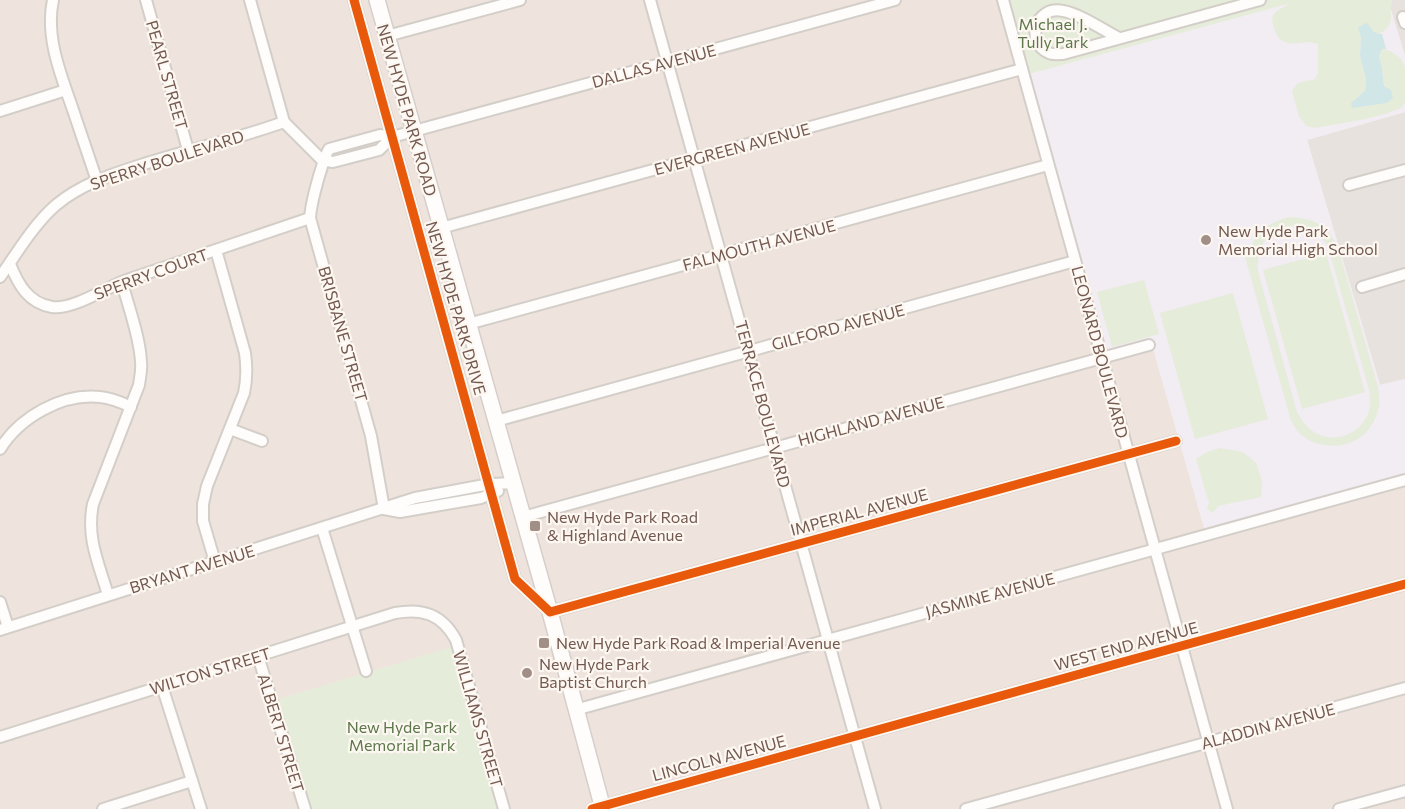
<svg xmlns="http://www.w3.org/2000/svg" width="1405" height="809" viewBox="0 0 1405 809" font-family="Commissioner,sans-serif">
<rect width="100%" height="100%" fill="#f6f2ee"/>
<!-- residential -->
<path fill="#eee4dd" d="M0 0H1009L1105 354 1151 341 1205 531 1405 476V809H0Z"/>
<!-- industrial -->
<g fill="#e8e2df">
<path d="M1388 0H1405V56L1391 10Z"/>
<path d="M1405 112V379L1380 385 1307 140Z"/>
</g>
<!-- education -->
<path fill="#f2ecf3" d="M1303 0H1388L1405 56V112L1307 140 1380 385 1405 379V476L1205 531 1151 342 1105 354 1029 74Z"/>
<!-- green -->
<g fill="#e6ecda" fill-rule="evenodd">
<path d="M1009 0H1392C1388 15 1397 25 1379 34L1359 27 1361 37 1360 56 1366 79 1365 91 1351 103 1363 107 1372 104 1387 103 1382 69 1379 56 1382 49C1391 50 1403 58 1405 67 1405 75 1405 94 1405 103L1401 108 1385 114 1366 119 1315 128 1306 126 1299 116 1292 91C1296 81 1305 81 1314 80L1318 74V44C1317 44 1309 42 1308 42 1305 42 1302 43 1299 43 1285 45 1278 41 1274 28 1268 12 1279 11 1288 4L1029 74Z"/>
<path d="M390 138 379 149 324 159 330 150Z"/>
<path d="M1288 217C1314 218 1326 224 1338 247L1378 387C1379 393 1380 400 1379 406 1373 436 1349 451 1319 444 1312 442 1304 438 1299 433 1296 429 1294 425 1291 421L1245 257 1250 256C1252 232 1267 224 1288 217ZM1292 226C1308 227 1320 232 1328 247L1369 390C1370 398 1371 406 1368 414 1357 440 1323 446 1305 424 1302 421 1300 416 1297 412L1258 271C1257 245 1266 230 1292 226Z"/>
<path d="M1326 253 1365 392 1302 409 1263 270Z"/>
<path d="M1144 280 1159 334 1112 347 1097 292Z"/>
<path d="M1233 293 1268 419 1195 439 1160 313Z"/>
<path d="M1220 448 1243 452 1256 463 1262 481 1261 497 1218 506 1213 513 1207 509 1209 503 1196 459 1207 452Z"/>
<path d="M452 647 498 809H309L275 700Z"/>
</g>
<!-- water -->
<path fill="#d1e6e6" d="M1367 23 1374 32 1379 34H1382L1386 49H1382L1379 56 1382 69 1384 86 1391 90 1393 98 1387 103 1352 108 1351 103 1365 91 1366 79 1360 56 1361 37 1358 27Z"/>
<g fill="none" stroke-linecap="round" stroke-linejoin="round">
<defs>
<g id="street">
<path d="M53 0C45 37 61 75 73 110 81 134 89 157 97 181"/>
<path d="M146 0 188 150"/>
<path d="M250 0 284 122"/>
<path d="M354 0 515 579 550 612 1176 441"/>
<path d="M650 0 875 809"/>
<path d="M1003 0 1227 809"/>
<path d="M1403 17 1405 23"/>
<path d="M387 36 520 0"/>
<path d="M1119 38C1105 31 1078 13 1063 11 1035 5 1025 43 1049 53 1053 55 1058 54 1063 54L1260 0"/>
<path d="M0 111 66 90"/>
<path d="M392 137 895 0"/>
<path d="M1349 185 1405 170"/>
<path d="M441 228 1022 69"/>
<path d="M10 264C18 284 28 303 52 307 72 310 104 289 124 281 186 260 248 239 310 218"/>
<path d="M0 277C17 253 34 224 56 205 82 183 116 173 147 163 193 149 239 138 284 122L322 160 333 162 379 150 392 137 380 135 329 149C323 159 323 165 319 176 315 191 311 203 310 218L371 436 384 509"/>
<path d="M1362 287 1405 274"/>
<path d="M468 324 1048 165"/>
<path d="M496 421 1075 261"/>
<path d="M230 429 262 441"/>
<path d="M0 449C20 417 62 393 100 397 111 398 121 402 131 407"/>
<path d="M384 509 400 512 481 498 498 491"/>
<path d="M523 517 1149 345"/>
<path d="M322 528 366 671"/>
<path d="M215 562 203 521V504L207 486 244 393C247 379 247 367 245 353L216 250"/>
<path d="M108 595C99 564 86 538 93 504L139 385C140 377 142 370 141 362 140 337 128 306 122 282"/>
<path d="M0 602 8 627"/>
<path d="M0 630 415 498 490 484 514 483"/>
<path d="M258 656 305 809"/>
<path d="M162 686 201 809"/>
<path d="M575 710 1405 480"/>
<path d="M0 737 395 613C422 608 442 614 456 640L504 809"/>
<path d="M103 809 192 781"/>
<path d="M592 809 1405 584"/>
<path d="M966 809 1405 688"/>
<path d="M1339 809 1405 791"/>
</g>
<path id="secondary" d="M377 0 550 612 603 809"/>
</defs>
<!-- street casing -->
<use href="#street" stroke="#d4cec9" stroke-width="14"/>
<!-- secondary casing -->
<use href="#secondary" stroke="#d6ceca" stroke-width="18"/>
<!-- street -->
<use href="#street" stroke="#fefdfc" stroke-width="10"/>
<!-- secondary -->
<use href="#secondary" stroke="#fefdfc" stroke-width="15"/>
<defs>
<g id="cycleway">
<path d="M354 0 515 579 550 612 1176 441"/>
<path d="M592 809 1405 584"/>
</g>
</defs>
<!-- cycleway casing -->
<use href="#cycleway" stroke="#fdf7f1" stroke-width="13"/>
<!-- cycleway -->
<use href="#cycleway" stroke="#e8590c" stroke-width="9"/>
</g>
<!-- markers -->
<g fill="#a18f87" stroke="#fdf7f1" stroke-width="2">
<circle cx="1206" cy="240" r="6"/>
<rect x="529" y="520" width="12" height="12" rx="3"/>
<rect x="538" y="637" width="12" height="12" rx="3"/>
<circle cx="527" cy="673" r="6"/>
</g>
<g text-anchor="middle" stroke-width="4.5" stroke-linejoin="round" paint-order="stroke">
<!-- park labels -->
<g font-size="16" fill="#5c774a" stroke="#fdf7f1">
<text x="1053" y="30">Michael J.<tspan x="1053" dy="18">Tully Park</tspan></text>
<text x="402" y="733">New Hyde Park<tspan x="402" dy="18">Memorial Park</tspan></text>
</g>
<!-- street labels -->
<g font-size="16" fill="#735950" stroke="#fdf7f1">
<text transform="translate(654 66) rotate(-15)" y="6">DALLAS AVENUE</text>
<text transform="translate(167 75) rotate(74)" y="6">PEARL STREET</text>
<text transform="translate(407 110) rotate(74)" y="6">NEW HYDE PARK ROAD</text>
<text transform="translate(732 149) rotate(-15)" y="6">EVERGREEN AVENUE</text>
<text transform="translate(167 160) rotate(-18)" y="6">SPERRY BOULEVARD</text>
<text transform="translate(759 245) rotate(-15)" y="6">FALMOUTH AVENUE</text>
<text transform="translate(151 274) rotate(-20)" y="6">SPERRY COURT</text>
<text transform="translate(456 308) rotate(74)" y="6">NEW HYDE PARK DRIVE</text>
<text transform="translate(838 327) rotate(-15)" y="6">GILFORD AVENUE</text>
<text transform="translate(343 334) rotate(74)" y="6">BRISBANE STREET</text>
<text transform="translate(1100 352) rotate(75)" y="6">LEONARD BOULEVARD</text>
<text transform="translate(763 404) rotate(75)" y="6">TERRACE BOULEVARD</text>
<text transform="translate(871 421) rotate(-15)" y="6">HIGHLAND AVENUE</text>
<text transform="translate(859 512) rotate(-15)" y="6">IMPERIAL AVENUE</text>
<text transform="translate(192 569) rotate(-17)" y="6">BRYANT AVENUE</text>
<text transform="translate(990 595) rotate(-15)" y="6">JASMINE AVENUE</text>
<text transform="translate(1126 646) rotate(-15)" y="6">WEST END AVENUE</text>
<text transform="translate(210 671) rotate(-17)" y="6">WILTON STREET</text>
<text transform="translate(478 719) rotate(74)" y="6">WILLIAMS STREET</text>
<text transform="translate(1268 726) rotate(-15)" y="6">ALADDIN AVENUE</text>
<text transform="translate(281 733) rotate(73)" y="6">ALBERT STREET</text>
<text transform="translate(719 758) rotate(-15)" y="6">LINCOLN AVENUE</text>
</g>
<!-- poi labels -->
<g font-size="16" fill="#735950" stroke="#fdf7f1" text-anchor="start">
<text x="1218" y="237">New Hyde Park<tspan x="1218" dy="18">Memorial High School</tspan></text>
<text x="547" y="523">New Hyde Park Road<tspan x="547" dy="18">&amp; Highland Avenue</tspan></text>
<text x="556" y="649">New Hyde Park Road &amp; Imperial Avenue</text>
<text x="539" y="670">New Hyde Park<tspan x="539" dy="18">Baptist Church</tspan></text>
</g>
</g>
</svg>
